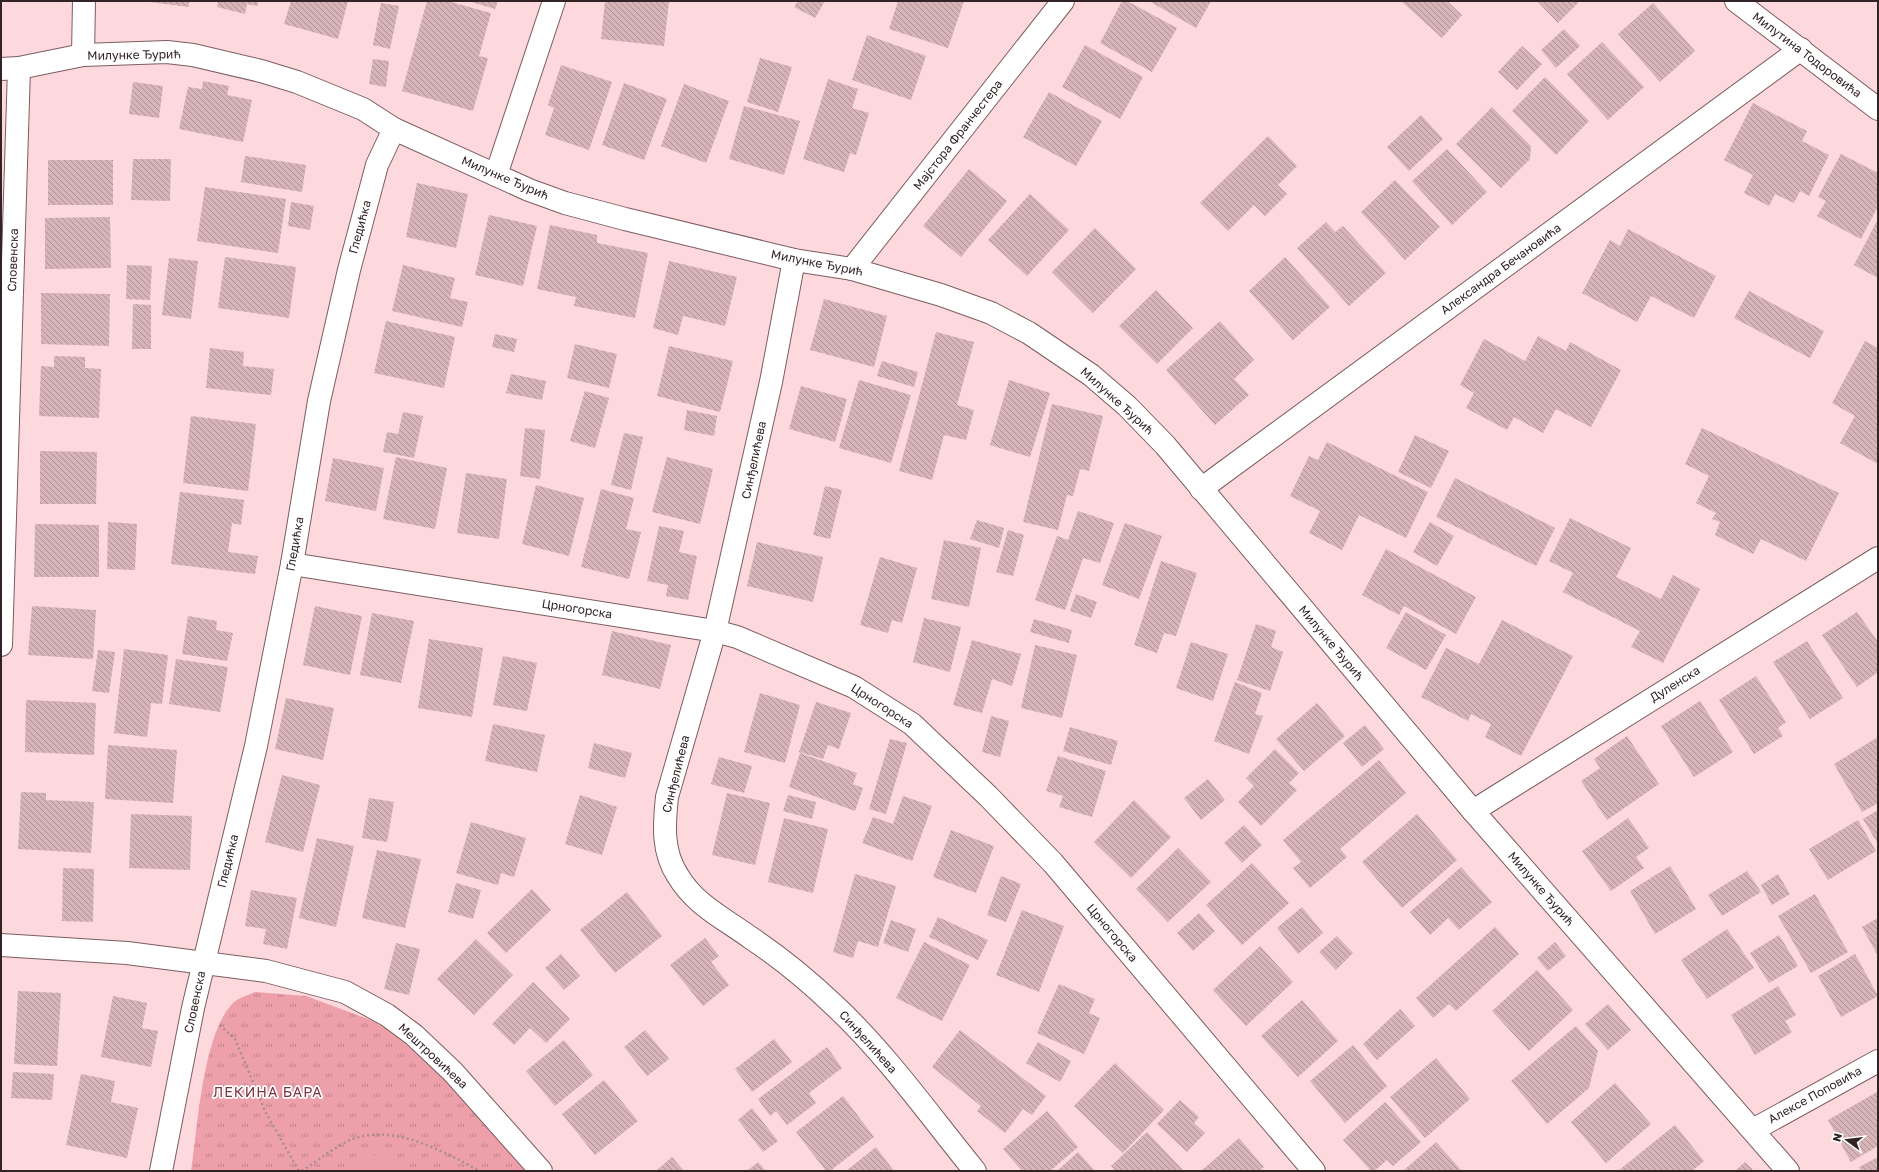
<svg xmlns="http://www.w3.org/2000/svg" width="1879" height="1172" viewBox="0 0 1879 1172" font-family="'Golos Text',sans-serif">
<defs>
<pattern id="park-tufts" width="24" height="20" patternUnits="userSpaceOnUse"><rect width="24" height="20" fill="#eda0aa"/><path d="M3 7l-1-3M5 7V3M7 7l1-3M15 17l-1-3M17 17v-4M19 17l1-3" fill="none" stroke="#c1828a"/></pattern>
<pattern id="building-back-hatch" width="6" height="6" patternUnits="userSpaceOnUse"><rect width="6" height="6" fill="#d7b4b8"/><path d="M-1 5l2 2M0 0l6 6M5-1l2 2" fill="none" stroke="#af9295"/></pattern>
</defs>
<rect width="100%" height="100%" fill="#fdd8dc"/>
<!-- park -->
<path fill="url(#park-tufts)" d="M255 992 306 996 376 1022 447 1075 530 1171H191C198 1127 202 1035 233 1003 238 998 249 995 255 992Z"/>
<!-- pitch -->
<path fill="#eda0aa" d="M383 1149 400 1171H354Z"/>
<!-- building -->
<g fill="url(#building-back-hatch)">
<path d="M142 1H189V7Z"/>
<path d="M218 1H259L257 6 247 4 245 14 217 7Z"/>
<path d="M291 1H348L338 39 284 24Z"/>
<path d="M427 1H447L491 13 479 56 488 58 473 111 402 91Z"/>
<path d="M468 1H498L495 9Z"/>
<path d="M605 1H669L664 46 601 39Z"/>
<path d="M798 1H825L815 18 794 7Z"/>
<path d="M898 1H964L948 48 889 29Z"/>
<path d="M1122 1H1127L1177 28 1152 72 1100 43Z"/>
<path d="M1149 1H1211L1196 28Z"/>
<path d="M1401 1H1447L1462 15 1442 38Z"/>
<path d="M1537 1H1580L1558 23Z"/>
<path d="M381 3 399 6 390 49 373 45Z"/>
<path d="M1653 3 1695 51 1660 82 1618 34Z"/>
<path d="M1564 29 1580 46 1556 68 1541 50Z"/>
<path d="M867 35 926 56 911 100 852 80Z"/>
<path d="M1602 42 1644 87 1608 120 1567 74Z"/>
<path d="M1085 45 1143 77 1120 119 1062 87Z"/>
<path d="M1522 46 1542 64 1517 90 1498 72Z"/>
<path d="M760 58 792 67 778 112 747 102Z"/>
<path d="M373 59 389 61 386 87 369 84Z"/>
<path d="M561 65 612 82 589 150 545 135 554 108 548 105Z"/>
<path d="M1545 77 1589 121 1556 155 1512 111Z"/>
<path d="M828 79 858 89 852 108 869 113 856 155 850 153 844 172 803 159Z"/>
<path d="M203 81 229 86 227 95 252 100 243 142 179 129 188 87 202 89Z"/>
<path d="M133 82 163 86 159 118 129 114Z"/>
<path d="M624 83 667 99 644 160 602 145Z"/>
<path d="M684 84 729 101 706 163 661 146Z"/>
<path d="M1049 92 1102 121 1076 166 1023 137Z"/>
<path d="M1753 103 1807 131 1802 141 1829 155 1809 196 1800 191 1794 203 1775 194 1769 206 1744 193 1753 175 1724 160Z"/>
<path d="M744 106 800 121 784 175 729 159Z"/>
<path d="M1492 107 1531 146 1530 159 1501 188 1456 144Z"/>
<path d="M1421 115 1443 139 1409 171 1387 147Z"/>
<path d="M1268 136 1297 166 1278 185 1287 194 1265 216 1254 205 1228 231 1200 203Z"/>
<path d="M1447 149 1487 192 1452 225 1412 181Z"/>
<path d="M1841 154 1878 173V206L1861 239 1817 216 1826 201 1818 197Z"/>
<path d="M245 156 306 165 302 192 241 182Z"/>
<path d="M133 159H171L170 201 131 200Z"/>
<rect x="48" y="160" width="65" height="45"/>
<path d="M969 169 1007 201 961 257 923 226Z"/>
<path d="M1395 180 1440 227 1405 260 1361 212Z"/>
<path d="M417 183 468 194 456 248 406 237Z"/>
<path d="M205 187 286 199 278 253 197 241Z"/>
<path d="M1030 194 1069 230 1027 276 988 240Z"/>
<path d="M291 202 314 206 310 230 288 226Z"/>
<path d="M489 215 537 226 523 286 475 275Z"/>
<path d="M110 217 111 268 45 269V218Z"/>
<path d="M1878 219V278L1854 265Z"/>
<path d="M1326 222 1335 232 1343 226 1386 273 1349 306 1297 248Z"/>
<path d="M550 225 597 235V243L648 253 635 318 574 306 576 297 537 289Z"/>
<path d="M1095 228 1136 269 1093 313 1052 272Z"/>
<path d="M1628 229 1716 276 1694 318 1651 296 1637 322 1582 293 1610 240 1620 246Z"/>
<path d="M225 257 296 267 289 318 218 308Z"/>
<path d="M1285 257 1330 307 1293 340 1249 291Z"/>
<path d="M169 258 198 261 191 319 162 315Z"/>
<path d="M669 261 737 277 725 326 683 316 678 335 653 328Z"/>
<path d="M127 265 152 266 150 300 126 299Z"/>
<path d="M403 265 455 278 450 298 468 302 462 327 392 311Z"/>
<path d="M1156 290 1193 328 1157 364 1119 326Z"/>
<path d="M1749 291 1824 331 1810 358 1734 318Z"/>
<path d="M41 293 110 294 109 346 41 344Z"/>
<path d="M824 299 887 316 874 367 810 350Z"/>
<path d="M133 304 151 305V349H132Z"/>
<path d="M386 321 455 337 444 388 374 373Z"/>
<path d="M1220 321 1254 360 1234 379 1249 395 1215 425 1166 370Z"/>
<path d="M936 332 974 342 957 405 974 410 966 440 944 435 932 480 899 471Z"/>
<path d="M495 334 517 339 514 352 492 347Z"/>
<path d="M1538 336 1566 351 1570 342 1621 370 1591 427 1556 409 1543 433 1514 417 1507 430 1466 408 1474 393 1460 385 1484 339 1525 361Z"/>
<path d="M1865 341 1878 348V464L1840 443 1855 416 1832 403Z"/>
<path d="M575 344 617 354 609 388 567 378Z"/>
<path d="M669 346 733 361 720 412 657 396Z"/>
<path d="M210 348 244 352 243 366 274 369 271 395 206 388Z"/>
<path d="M54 356 85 357V368L101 369 99 418 39 416 41 366 54 367Z"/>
<path d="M882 361 918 372 914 387 877 376Z"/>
<path d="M511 374 546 381 542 400 506 393Z"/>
<path d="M859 380 911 395 891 463 839 448Z"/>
<path d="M1009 380 1050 393 1030 457 990 445Z"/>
<path d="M801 386 847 399 835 442 789 429Z"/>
<path d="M585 391 609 398 595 448 570 441Z"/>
<path d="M1052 404 1103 416 1089 471 1080 469 1073 496 1067 495 1058 530 1023 522Z"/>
<path d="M687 410 717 416 714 436 684 430Z"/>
<path d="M403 412 423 416 414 458 383 452 387 432 398 434Z"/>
<path d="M191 416 256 424 248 491 183 483Z"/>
<path d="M525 428 545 430 540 479 520 476Z"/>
<path d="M1702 428 1839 493 1806 561 1761 539 1753 554 1715 535 1720 522 1712 519 1716 513 1696 503 1709 476 1685 464Z"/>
<path d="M624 433 643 437 631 490 611 485Z"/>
<path d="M1415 435 1449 451 1431 488 1398 472Z"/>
<path d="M1327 442 1428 492 1406 538 1359 515 1342 550 1309 533 1320 511 1290 496 1309 456 1318 460Z"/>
<path d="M40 451 97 452 96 504H40Z"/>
<path d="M396 457 447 468 435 529 383 519Z"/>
<path d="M667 457 713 469 700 524 652 512Z"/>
<path d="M333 458 384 468 376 511 325 501Z"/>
<path d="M466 473 507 479 499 539 457 533Z"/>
<path d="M1455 478 1555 528 1536 566 1436 517Z"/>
<path d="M536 485 584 498 569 556 522 544Z"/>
<path d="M825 486 842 490 830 539 813 535Z"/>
<path d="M601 489 634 498 626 529 641 532 629 579 581 567Z"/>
<path d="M180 492 244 500 241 525 232 523 228 552 258 556 255 574 171 564Z"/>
<path d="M1078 511 1114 523 1100 563 1083 558 1065 610 1035 600 1057 536 1068 540Z"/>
<path d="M1570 518 1631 548 1616 577 1661 599 1673 575 1700 589 1663 663 1631 647 1640 631 1563 592 1573 573 1549 561Z"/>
<path d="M977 520 1004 528 999 548 970 539Z"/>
<path d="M108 522 137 524 135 570 107 569Z"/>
<path d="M1430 522 1454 536 1437 566 1413 552Z"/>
<path d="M1125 523 1162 536 1139 599 1102 585Z"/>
<path d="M35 524 99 525V577H34Z"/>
<path d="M659 526 684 531 679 552 697 556 688 600 666 596 668 585 647 581Z"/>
<path d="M1008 530 1024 535 1013 576 996 572Z"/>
<path d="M944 540 981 548 969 607 931 599Z"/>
<path d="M757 542 823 557 813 602 747 586Z"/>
<path d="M1386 549 1476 597 1456 634 1404 606 1399 615 1362 595Z"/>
<path d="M880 557 917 568 902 623 892 620 888 633 860 625Z"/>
<path d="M1161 561 1197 573 1176 636 1164 633 1157 653 1134 645Z"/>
<path d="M1076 594 1097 602 1091 618 1070 611Z"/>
<path d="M32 606 96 610 93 659 28 655Z"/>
<path d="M315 606 362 616 350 675 303 665Z"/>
<path d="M1406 612 1446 635 1426 670 1386 648Z"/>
<path d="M1857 612 1878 642V672L1857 687 1822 635Z"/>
<path d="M372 613 414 621 401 683 360 675Z"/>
<path d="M188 616 217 621 216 630 233 633 227 661 182 654Z"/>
<path d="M924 618 961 627 950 672 913 662Z"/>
<path d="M1034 619 1072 630 1069 643 1030 632Z"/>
<path d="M1502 620 1573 656 1521 756 1485 737 1491 724 1471 714 1468 721 1421 697 1446 648 1479 664Z"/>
<path d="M1256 624 1276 631 1271 647 1283 652 1270 691 1237 680Z"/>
<path d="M612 631 671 645 660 689 602 675Z"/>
<path d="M429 639 483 648 472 717 418 708Z"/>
<path d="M972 640 1021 654 1012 686 992 679 982 713 953 705Z"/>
<path d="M1807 641 1843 698 1810 719 1773 662Z"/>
<path d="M1191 642 1228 654 1213 701 1176 688Z"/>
<path d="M1035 645 1077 655 1062 718 1021 708Z"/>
<path d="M124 649 168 655 162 704 151 703 147 737 114 733Z"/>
<path d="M98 650 115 652 109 693 92 691Z"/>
<path d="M503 656 537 663 527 711 493 705Z"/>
<path d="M176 659 228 667 220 712 169 704Z"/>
<path d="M1756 676 1786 722 1778 728 1783 736 1754 754 1719 700Z"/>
<path d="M1235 682 1262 693 1255 714 1263 716 1249 754 1214 741Z"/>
<path d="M760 693 800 705 785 763 744 752Z"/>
<path d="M286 698 334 708 323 760 275 749Z"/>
<path d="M26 700 96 703 94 755 25 752Z"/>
<path d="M1700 701 1733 752 1694 777 1661 726Z"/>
<path d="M816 702 851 713 839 749 828 745 823 759 799 752Z"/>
<path d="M1317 703 1345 736 1304 771 1276 739Z"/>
<path d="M991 716 1009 721 1000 757 982 752Z"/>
<path d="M493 724 545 735 537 772 485 761Z"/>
<path d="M1365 725 1384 749 1362 767 1343 743Z"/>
<path d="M1070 727 1118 741 1111 765 1063 751Z"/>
<path d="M1627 736 1659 784 1607 820 1581 781 1600 768 1594 759Z"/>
<path d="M1878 737V803L1862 812 1834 764Z"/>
<path d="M890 739 907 743 886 814 869 809Z"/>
<path d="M594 743 632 753 625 778 588 768Z"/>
<path d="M108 745 177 750 173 803 105 799Z"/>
<path d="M1275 749 1299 773 1289 783 1297 790 1261 826 1238 802 1254 786 1246 778Z"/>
<path d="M800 753 857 773 853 784 863 788 855 811 789 787Z"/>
<path d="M1058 756 1106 771 1092 817 1059 807 1063 796 1046 791Z"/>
<path d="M719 757 752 766 744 793 711 784Z"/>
<path d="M1379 760 1406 793 1340 849 1347 857 1310 888 1293 868 1301 862 1283 840Z"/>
<path d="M282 775 320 785 303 852 265 842Z"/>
<path d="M1208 779 1225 800 1201 820 1184 798Z"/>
<path d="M21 792 46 793V800L94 802 91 853 18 849Z"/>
<path d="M727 793 770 803 755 865 712 855Z"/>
<path d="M580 795 617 807 602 855 565 844Z"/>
<path d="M788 795 816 802 812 819 783 811Z"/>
<path d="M903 796 932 806 912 861 862 843 873 817 893 824Z"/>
<path d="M369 798 394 802 387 842 362 838Z"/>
<path d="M1134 800 1171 837 1131 878 1094 842Z"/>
<path d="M1878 810V844L1863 819Z"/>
<path d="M131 814 192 816 190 870 129 868Z"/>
<path d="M1417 814 1457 860 1402 908 1362 862Z"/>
<path d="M784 818 828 829 813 893 768 882Z"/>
<path d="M1628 818 1649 848 1636 857 1644 868 1611 891 1582 851Z"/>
<path d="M1858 820 1876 851 1828 880 1809 849Z"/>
<path d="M471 822 526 838 514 877 501 873 498 885 456 873Z"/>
<path d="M1244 825 1262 845 1242 863 1224 843Z"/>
<path d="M951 830 994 846 976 893 933 877Z"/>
<path d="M317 838 354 846 336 927 299 918Z"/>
<path d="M1178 848 1211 882 1168 922 1136 889Z"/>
<path d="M377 850 421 859 405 928 362 918Z"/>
<path d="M1252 863 1289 903 1242 945 1206 905Z"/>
<path d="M1670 866 1696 909 1655 934 1630 891Z"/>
<path d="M1461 867 1492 902 1459 930 1448 918 1430 935 1410 912Z"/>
<path d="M63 868 94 869 93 922 62 921Z"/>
<path d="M1747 871 1761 892 1722 916 1708 895Z"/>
<path d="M855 874 896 886 878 947 858 941 853 958 833 952Z"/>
<path d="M1778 874 1790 894 1772 905 1761 885Z"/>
<path d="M1001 876 1021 884 1006 922 987 915Z"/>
<path d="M456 883 481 890 473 919 448 912Z"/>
<path d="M532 889 551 910 506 953 487 933Z"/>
<path d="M251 890 297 898 287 949 263 944 266 929 245 926Z"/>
<path d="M627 892 662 936 615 973 580 930Z"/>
<path d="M1815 894 1848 952 1811 973 1778 916Z"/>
<path d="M1302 907 1323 933 1298 954 1277 928Z"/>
<path d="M1022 910 1064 926 1039 992 996 975Z"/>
<path d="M1199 913 1215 931 1193 951 1177 933Z"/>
<path d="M938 917 988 940 978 960 929 937Z"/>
<path d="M1878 918V956L1862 927Z"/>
<path d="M891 920 916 929 908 952 883 943Z"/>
<path d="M1495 927 1519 954 1456 1011 1449 1004 1433 1018 1416 998Z"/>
<path d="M1727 929 1754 968 1707 999 1681 960Z"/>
<path d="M1779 935 1798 966 1769 983 1750 953Z"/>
<path d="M1337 936 1353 953 1336 970 1319 952Z"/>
<path d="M705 938 719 956 711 962 729 985 703 1006 670 965Z"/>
<path d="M476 939 513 975 474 1015 437 979Z"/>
<path d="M924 942 970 965 942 1021 896 998Z"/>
<path d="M1555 942 1566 956 1548 971 1537 958Z"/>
<path d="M396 943 420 949 409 995 384 989Z"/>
<path d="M1260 946 1293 982 1246 1026 1213 990Z"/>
<path d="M561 954 580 976 564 990 545 968Z"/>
<path d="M1855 954 1878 996 1841 1017 1818 976Z"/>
<path d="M1537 970 1573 1010 1529 1051 1492 1011Z"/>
<path d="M533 982 570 1019 546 1043 530 1028 514 1045 492 1024Z"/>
<path d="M1059 984 1095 999 1089 1013 1100 1018 1084 1054 1037 1033Z"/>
<path d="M1778 986 1796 1015 1785 1021 1792 1032 1755 1055 1731 1015Z"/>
<path d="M18 991 61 993 57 1066 14 1064Z"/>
<path d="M113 996 147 1003 142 1028 158 1031 151 1067 101 1057Z"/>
<path d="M1302 1000 1338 1041 1298 1077 1261 1036Z"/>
<path d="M1608 1004 1631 1030 1608 1050 1585 1024Z"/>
<path d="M1400 1009 1415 1026 1377 1060 1363 1044Z"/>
<path d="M1576 1026 1598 1051 1589 1088 1547 1124 1511 1081Z"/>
<path d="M645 1030 669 1059 647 1076 624 1047Z"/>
<path d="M960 1030 1046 1096 1032 1115 1023 1109 1005 1133 977 1111 981 1106 932 1067Z"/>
<path d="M774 1039 792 1062 752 1092 735 1069Z"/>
<path d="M564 1040 593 1075 555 1106 526 1071Z"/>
<path d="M1038 1042 1071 1061 1060 1082 1026 1063Z"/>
<path d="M1353 1045 1387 1086 1345 1123 1310 1081Z"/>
<path d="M827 1047 842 1068 809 1093 816 1103 787 1125 776 1111 770 1116 758 1099Z"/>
<path d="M1436 1058 1470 1099 1425 1138 1390 1097Z"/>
<path d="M1115 1063 1164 1110 1123 1153 1074 1106Z"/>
<path d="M13 1072 54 1074 52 1100 11 1098Z"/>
<path d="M81 1074 115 1081 111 1102 138 1108 127 1158 66 1145Z"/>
<path d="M604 1080 638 1121 595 1155 562 1114Z"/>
<path d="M1615 1083 1651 1124 1606 1163 1571 1122Z"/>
<path d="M1877 1092 1878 1146 1851 1162 1828 1120Z"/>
<path d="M843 1096 874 1137 830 1171H826L796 1132Z"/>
<path d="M1180 1100 1199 1117 1194 1123 1205 1133 1187 1152 1157 1124Z"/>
<path d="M1385 1102 1421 1142 1393 1166 1387 1160 1374 1171H1371L1343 1140Z"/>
<path d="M752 1108 778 1141 763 1152 738 1120Z"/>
<path d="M1047 1111 1078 1147 1050 1171H1022L1003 1149Z"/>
<path d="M1675 1125 1704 1161 1692 1171H1618Z"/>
<path d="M1147 1132 1182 1169 1181 1171H1116L1111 1166Z"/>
<path d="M1239 1138 1264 1167 1259 1171H1201Z"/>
<path d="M1436 1142 1462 1171H1403Z"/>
<path d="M876 1147 894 1171H846Z"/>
<path d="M1078 1152 1095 1171H1057Z"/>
<path d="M672 1157 684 1171H656Z"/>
<path d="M1878 1157V1171H1861L1859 1167Z"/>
<path d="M758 1162 766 1171H747Z"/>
<path d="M1745 1162 1754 1171H1735Z"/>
</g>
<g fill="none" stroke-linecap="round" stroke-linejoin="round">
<defs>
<g id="minor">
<path d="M1736 1 1878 109"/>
<path d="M83 55 84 1"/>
<path d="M1 69 19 68 83 55 167 52 193 55 261 71 297 82 363 109 394 129 529 190 565 203 625 219 794 260 852 269 941 295 991 313 1029 333 1091 375 1127 406 1165 445 1473 811 1788 1171"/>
<path d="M496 175 554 1"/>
<path d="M794 260 771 382 715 631 667 797C664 825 662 852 678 876 695 905 725 919 751 938 781 958 810 982 836 1007 888 1056 930 1116 975 1171"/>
<path d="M852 269 1063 1"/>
<path d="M1201 489 1801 49"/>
<path d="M292 564 715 631 737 637 854 687 912 724 988 796 1053 863 1314 1171"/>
<path d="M1 645 19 68"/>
<path d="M1473 811 1878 558"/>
<path d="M1 945 127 953 266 971 345 992 387 1015 414 1035 453 1072 541 1171"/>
<path d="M1753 1130 1878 1061"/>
<path d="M161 1171 193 1008 256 746 292 564 319 401 349 270 377 165 394 129"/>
</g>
</defs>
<!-- minor casing -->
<use href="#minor" stroke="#7c5d60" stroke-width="24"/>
<!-- path -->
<g stroke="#a98d90" stroke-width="2.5" stroke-dasharray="2 3" stroke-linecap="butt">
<path d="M220 1025 235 1039 266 1113 299 1171"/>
<path d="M302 1171C317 1161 332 1149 348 1141 391 1121 444 1152 480 1171"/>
</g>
<!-- minor -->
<use href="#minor" stroke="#fff" stroke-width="22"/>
</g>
<g text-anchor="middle" stroke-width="3.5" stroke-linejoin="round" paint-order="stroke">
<!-- street labels -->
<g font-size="12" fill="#322426" stroke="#fff">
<text transform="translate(134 55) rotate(-1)" y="4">Милунке Ђурић</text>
<text transform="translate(1807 55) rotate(37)" y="4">Милутина Тодоровића</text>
<text transform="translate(958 135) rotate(-52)" y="4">Мајстора Франчестера</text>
<text transform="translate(505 178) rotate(23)" y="4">Милунке Ђурић</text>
<text transform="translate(360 227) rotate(-75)" y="4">Гледићка</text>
<text transform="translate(13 260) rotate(-88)" y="4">Словенска</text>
<text transform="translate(817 263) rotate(11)" y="4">Милунке Ђурић</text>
<text transform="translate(1501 269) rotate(-36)" y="4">Александра Бечановића</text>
<text transform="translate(1117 401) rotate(42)" y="4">Милунке Ђурић</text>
<text transform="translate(754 460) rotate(-78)" y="4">Синђелићева</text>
<text transform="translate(295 544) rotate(-80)" y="4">Гледићка</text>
<text transform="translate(577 609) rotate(9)" y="4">Црногорска</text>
<text transform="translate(1331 643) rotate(50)" y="4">Милунке Ђурић</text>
<text transform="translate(1675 684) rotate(-32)" y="4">Дуленска</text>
<text transform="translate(882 706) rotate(33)" y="4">Црногорска</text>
<text transform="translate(676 774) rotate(-76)" y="4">Синђелићева</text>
<text transform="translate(228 861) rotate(-76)" y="4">Гледићка</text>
<text transform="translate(1541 889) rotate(49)" y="4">Милунке Ђурић</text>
<text transform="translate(1112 933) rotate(50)" y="4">Црногорска</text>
<text transform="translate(195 1002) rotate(-78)" y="4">Словенска</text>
<text transform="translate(868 1042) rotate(48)" y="4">Синђелићева</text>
<text transform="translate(433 1056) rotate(43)" y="4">Мештровићева</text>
<text transform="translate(1815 1095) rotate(-29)" y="4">Алексе Поповића</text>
</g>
<!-- quarter labels -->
<g font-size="14" letter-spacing="1" fill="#7b3341" stroke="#fff">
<text x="268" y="1097">ЛЕКИНА БАРА</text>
</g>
</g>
<!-- border -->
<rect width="1879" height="1172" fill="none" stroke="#322426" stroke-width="4"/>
<!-- north arrow -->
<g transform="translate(1847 1140) rotate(285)" stroke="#ffffff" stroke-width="3" paint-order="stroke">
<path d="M0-3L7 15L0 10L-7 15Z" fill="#322426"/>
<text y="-6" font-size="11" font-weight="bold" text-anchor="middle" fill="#322426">N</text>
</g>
</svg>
